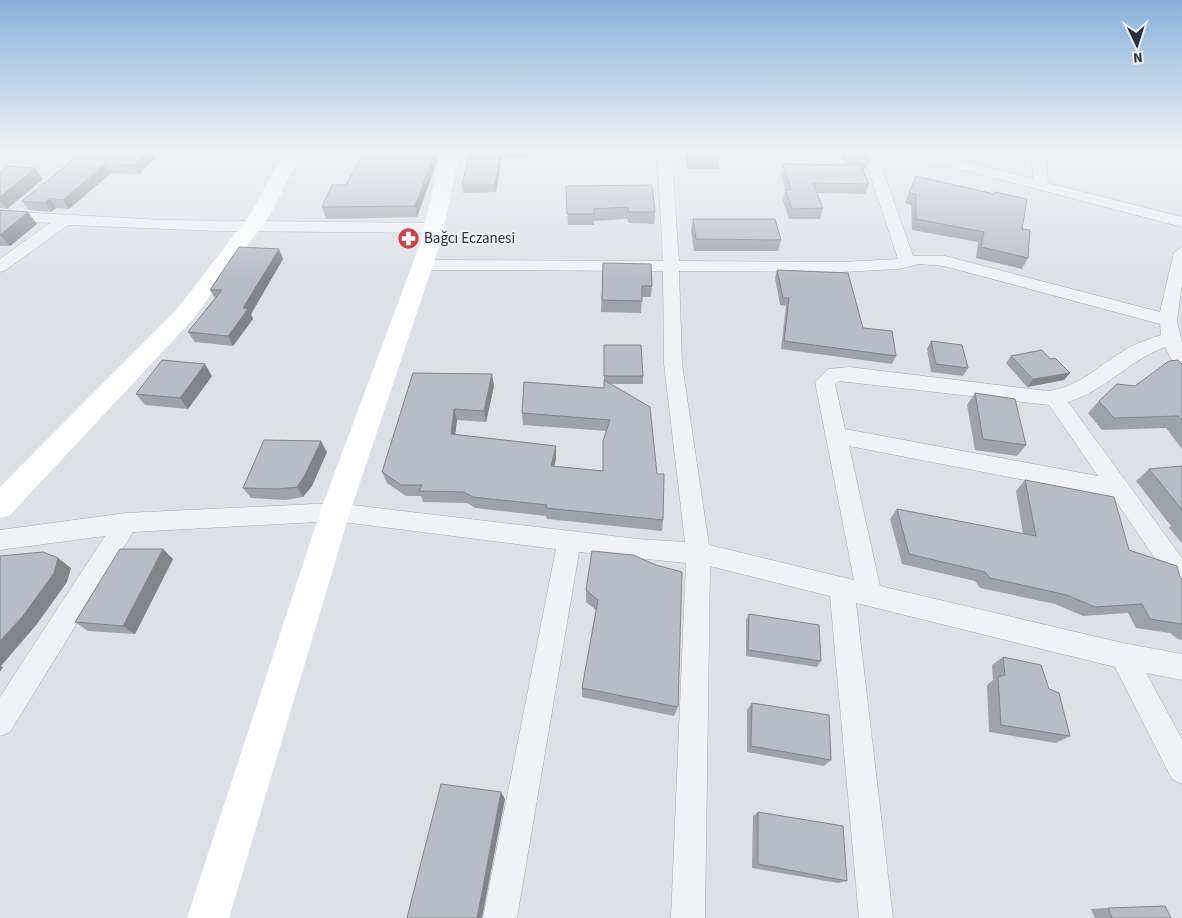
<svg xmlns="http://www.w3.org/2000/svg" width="1182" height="918" viewBox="0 0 1182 918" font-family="'Source Sans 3',sans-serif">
<rect width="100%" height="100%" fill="#dde1e7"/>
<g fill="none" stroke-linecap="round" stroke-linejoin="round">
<defs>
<g id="street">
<path d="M657 151H671L679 261 842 262 898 259 862 151H876L913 256H945L1160 312 1174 252 1182 247V284L1177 321 1182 343V368L1175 366 1165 347C1129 360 1105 391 1068 402L1182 558V588L1173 585 1113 497 849 446 880 586 1123 643 1182 654V680L1146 673 1182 739V784L1172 779 1115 667 856 603 893 918H859L830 596 710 566 705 918H671L686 563 579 552 517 918H483L556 549 335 521 133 532 10 732 0 736V697L105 536 0 550V530L126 513 335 503 638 539 685 542 664 364 663 271 422 270 414 265 422 260 663 261ZM919 264 944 266 1160 324 1161 335C1149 339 1136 343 1125 350 1099 365 1080 387 1048 391L849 367 828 369 815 382 854 580 709 545 682 364 679 271 842 272 899 269ZM839 381 1049 405 1098 476 845 429 835 384Z"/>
<path d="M882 151C934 151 983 166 1033 179L1031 151H1045L1048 183 1182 217V227L945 165 888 155Z"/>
<path d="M0 211 162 220 434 223 442 228 434 233 217 231 68 225 6 270 0 272V259L50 223 0 219Z"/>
</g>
</defs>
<!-- street casing -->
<use href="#street" stroke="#a3a8b1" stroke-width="1"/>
<!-- street -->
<use href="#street" fill="#f0f2f6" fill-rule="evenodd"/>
<!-- secondary -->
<g fill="#fff" fill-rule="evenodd">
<path d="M285 151H302L270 215 193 319 10 515 0 518V487L177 309 251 213Z"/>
<path d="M442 151H460L440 244 350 512 229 918H187L320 512 420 244Z"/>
</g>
</g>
<!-- wall -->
<g fill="#9ea2ab">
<path d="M84 151 155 158 139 174 111 173 69 209 56 208 51 212 29 210 22 201Z"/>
<path d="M470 151H528V157H502L496 192 463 193 462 185Z"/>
<path d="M685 151H717L719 161 718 169H687Z"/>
<path d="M839 151H866L869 162 866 169H863L869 184 865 194 817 193 823 208 820 219H789L783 201 785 190 781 174 783 164 844 165Z"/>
<path d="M978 151H999L996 156Z"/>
<path d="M438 159 417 217 326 219 322 207 346 185Z"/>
<path d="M35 168 43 179 7 209 0 208V172Z"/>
<path d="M916 176 994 194 995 192 1022 229 1028 258 1022 269 976 258 978 242 912 230 911 205 905 203Z"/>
<path d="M566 186 655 212 654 224 629 223 627 219 594 221V225H568Z"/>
<path d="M0 210 37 224 10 246H0Z"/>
<path d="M693 219 781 240 778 251H694L691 230Z"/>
<path d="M283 259 251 314 253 319 233 346 195 342 188 332 215 298 210 290Z"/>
<path d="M603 263 652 286 651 297H642L641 313 601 312Z"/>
<path d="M777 270 863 328 896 356 892 364 781 349 786 306 780 305 775 278Z"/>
<path d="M931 341 968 368 963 376 931 372 927 349Z"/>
<path d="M604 345 643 376V384H611L657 474 663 520 662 531 547 519 546 516 475 508 467 503 423 502 421 496H406L387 483 382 472 413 373 494 386 486 422 457 420 455 434 556 446V458L554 466 603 471 607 431 523 425 522 413 604 388Z"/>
<path d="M1011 356 1050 359 1070 373 1064 380 1027 387 1006 363Z"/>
<path d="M1182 364V449L1166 428 1102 430 1088 413 1099 401 1135 386Z"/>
<path d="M212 376 188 409 145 405 136 394Z"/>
<path d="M975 393 1026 445 1017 456 975 450 967 405Z"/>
<path d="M327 452 312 486 303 497 286 500 251 498 243 488Z"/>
<path d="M1182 466V543L1169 528 1171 526 1136 481 1149 469Z"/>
<path d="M1025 480 1129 550 1180 577 1182 579V640L1178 639 1170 633 1136 628 1128 613 1083 616 1055 604 980 588 975 581 902 564 890 519 897 509 1023 534 1016 491Z"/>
<path d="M592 551 678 707 674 716 582 697V688L596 610 586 602V590Z"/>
<path d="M173 559 135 634 88 631 75 622Z"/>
<path d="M749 614 821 661 817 667 746 656V620Z"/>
<path d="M1003 657 1049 689 1070 736 1056 743 989 732 987 685 993 680 992 665Z"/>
<path d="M752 703 831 760 824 766 747 752V710Z"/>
<path d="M758 812 847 881 838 883 752 868 753 816Z"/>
<path d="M1108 908 1171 918H1095L1091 909Z"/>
</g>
<!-- shaded-wall -->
<g fill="#81848b">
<path d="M148 151H152L155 158 139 174 134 165Z"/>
<path d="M435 151H437L438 159 417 217 415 206Z"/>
<path d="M501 151 502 157 496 192 495 185Z"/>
<path d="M105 164 111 173 69 209 63 200Z"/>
<path d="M35 168 43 179 7 209 0 200V197Z"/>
<path d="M50 198 56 208 51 212 45 203Z"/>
<path d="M28 212 37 224 10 246 0 235Z"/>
<path d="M279 249 283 259 251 314 253 319 233 346 228 336 243 308Z"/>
<path d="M205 364 212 376 188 409 180 398Z"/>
<path d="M1070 373 1064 380 1027 387 1033 379Z"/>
<path d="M492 374 494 386 486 422 484 411Z"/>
<path d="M454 409 457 420 454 445 451 434Z"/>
<path d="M321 441 327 452 312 486 303 497 297 487Z"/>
<path d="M556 446V458L552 477 551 466Z"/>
<path d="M163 549 173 559 135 634 123 626Z"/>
<path d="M58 558 71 568 67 582 37 624 1 666 3 667 0 672V641Z"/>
<path d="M501 792 505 799 482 918H477Z"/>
</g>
<!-- building -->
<g fill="#b8bcc7" stroke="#81848b">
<path d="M84 151H148L134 165 105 164 63 200 50 198 45 203 22 201Z"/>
<path d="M364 151H435L415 206 322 207 332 185H346Z"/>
<path d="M470 151H501L495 185H462Z"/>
<path d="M687 151H717L719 161H688Z"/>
<path d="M844 151H866L869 162 848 161Z"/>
<path d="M783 164 861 165 869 184 813 183 823 208 792 209 785 190H791Z"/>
<path d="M9 166 35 168 0 197V172Z"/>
<path d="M916 176 994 194 995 192 1027 199 1022 229 1030 230 1028 258 981 247 984 232 916 219V194L909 193Z"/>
<path d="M652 185 655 212H629L628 207 593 209 594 214H567L566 186Z"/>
<path d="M0 210 28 212 0 235Z"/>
<path d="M693 219H775L781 240 696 239Z"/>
<path d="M239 247 279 249 243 308 248 309 228 336 188 332 222 290H210Z"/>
<path d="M603 263 651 264 652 286H642V301L602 300Z"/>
<path d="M777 270 848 273 863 328 892 331 896 356 784 341 789 298H783Z"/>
<path d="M931 341 962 345 968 368 936 364Z"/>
<path d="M604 345H641L643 376H604Z"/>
<path d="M1042 350 1050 359 1055 358 1070 373 1033 379 1011 356Z"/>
<path d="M162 360 205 364 180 398 136 394Z"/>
<path d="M1178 360 1182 364V420L1178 416 1114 418 1099 401 1117 384 1135 386 1169 361Z"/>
<path d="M413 373 492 374 484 411 454 409 451 434 556 446 551 466 603 471V441L610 420 522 413 524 382 604 388V380L650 407 657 474H664L663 520 546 508 547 505 473 497 464 492 419 491 422 485H401L382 472Z"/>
<path d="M975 393 1015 399 1026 445 983 439Z"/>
<path d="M264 440 321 441 305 475 297 487 279 489 243 488Z"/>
<path d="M1182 466V510L1149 469Z"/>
<path d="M1025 480 1114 497 1129 550 1177 566 1180 577 1182 579V624L1150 619 1142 604 1095 607 1067 595 990 578 985 572 909 554 897 509 1036 536Z"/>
<path d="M120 549H163L123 626 75 622Z"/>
<path d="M592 551 633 555 656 565 682 572 678 707 582 688 598 600 586 590Z"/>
<path d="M43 552 58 558 54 573 23 616 0 641V556Z"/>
<path d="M749 614 819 625 821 661 748 650Z"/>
<path d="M1003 657 1041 665 1049 689 1059 693 1070 736 1001 725 998 677 1005 675Z"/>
<path d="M752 703 829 715 831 760 751 746Z"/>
<path d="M441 784 501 792 477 918H407Z"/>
<path d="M758 812 843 826 847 881 758 864Z"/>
<path d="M1165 906 1171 918H1112L1108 908Z"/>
</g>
<!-- sky -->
<linearGradient id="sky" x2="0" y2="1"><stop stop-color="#88b1db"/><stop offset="0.54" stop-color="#f0f2f4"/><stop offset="1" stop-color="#f0f2f4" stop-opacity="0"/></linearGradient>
<rect width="1182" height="280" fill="url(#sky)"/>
<!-- icons -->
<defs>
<symbol id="pharmacy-disc" viewBox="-11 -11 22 22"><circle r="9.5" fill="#cd414e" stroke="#edf0f5"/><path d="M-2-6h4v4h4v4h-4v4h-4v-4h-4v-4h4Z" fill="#fff"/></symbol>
</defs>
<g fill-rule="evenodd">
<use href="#pharmacy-disc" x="396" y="226" width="25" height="25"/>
</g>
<g text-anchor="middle" stroke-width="4" stroke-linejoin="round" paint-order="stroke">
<!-- far-poi labels -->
<g font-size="15" fill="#272e3e" stroke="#edf0f5" text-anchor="start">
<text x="424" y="243">Bağcı Eczanesi</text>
</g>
</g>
<!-- north arrow -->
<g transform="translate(1137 45) rotate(176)" stroke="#edf0f5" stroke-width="4" paint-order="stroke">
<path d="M0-4L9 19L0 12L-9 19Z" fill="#272e3e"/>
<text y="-8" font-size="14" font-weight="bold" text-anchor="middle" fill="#272e3e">N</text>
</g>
</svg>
